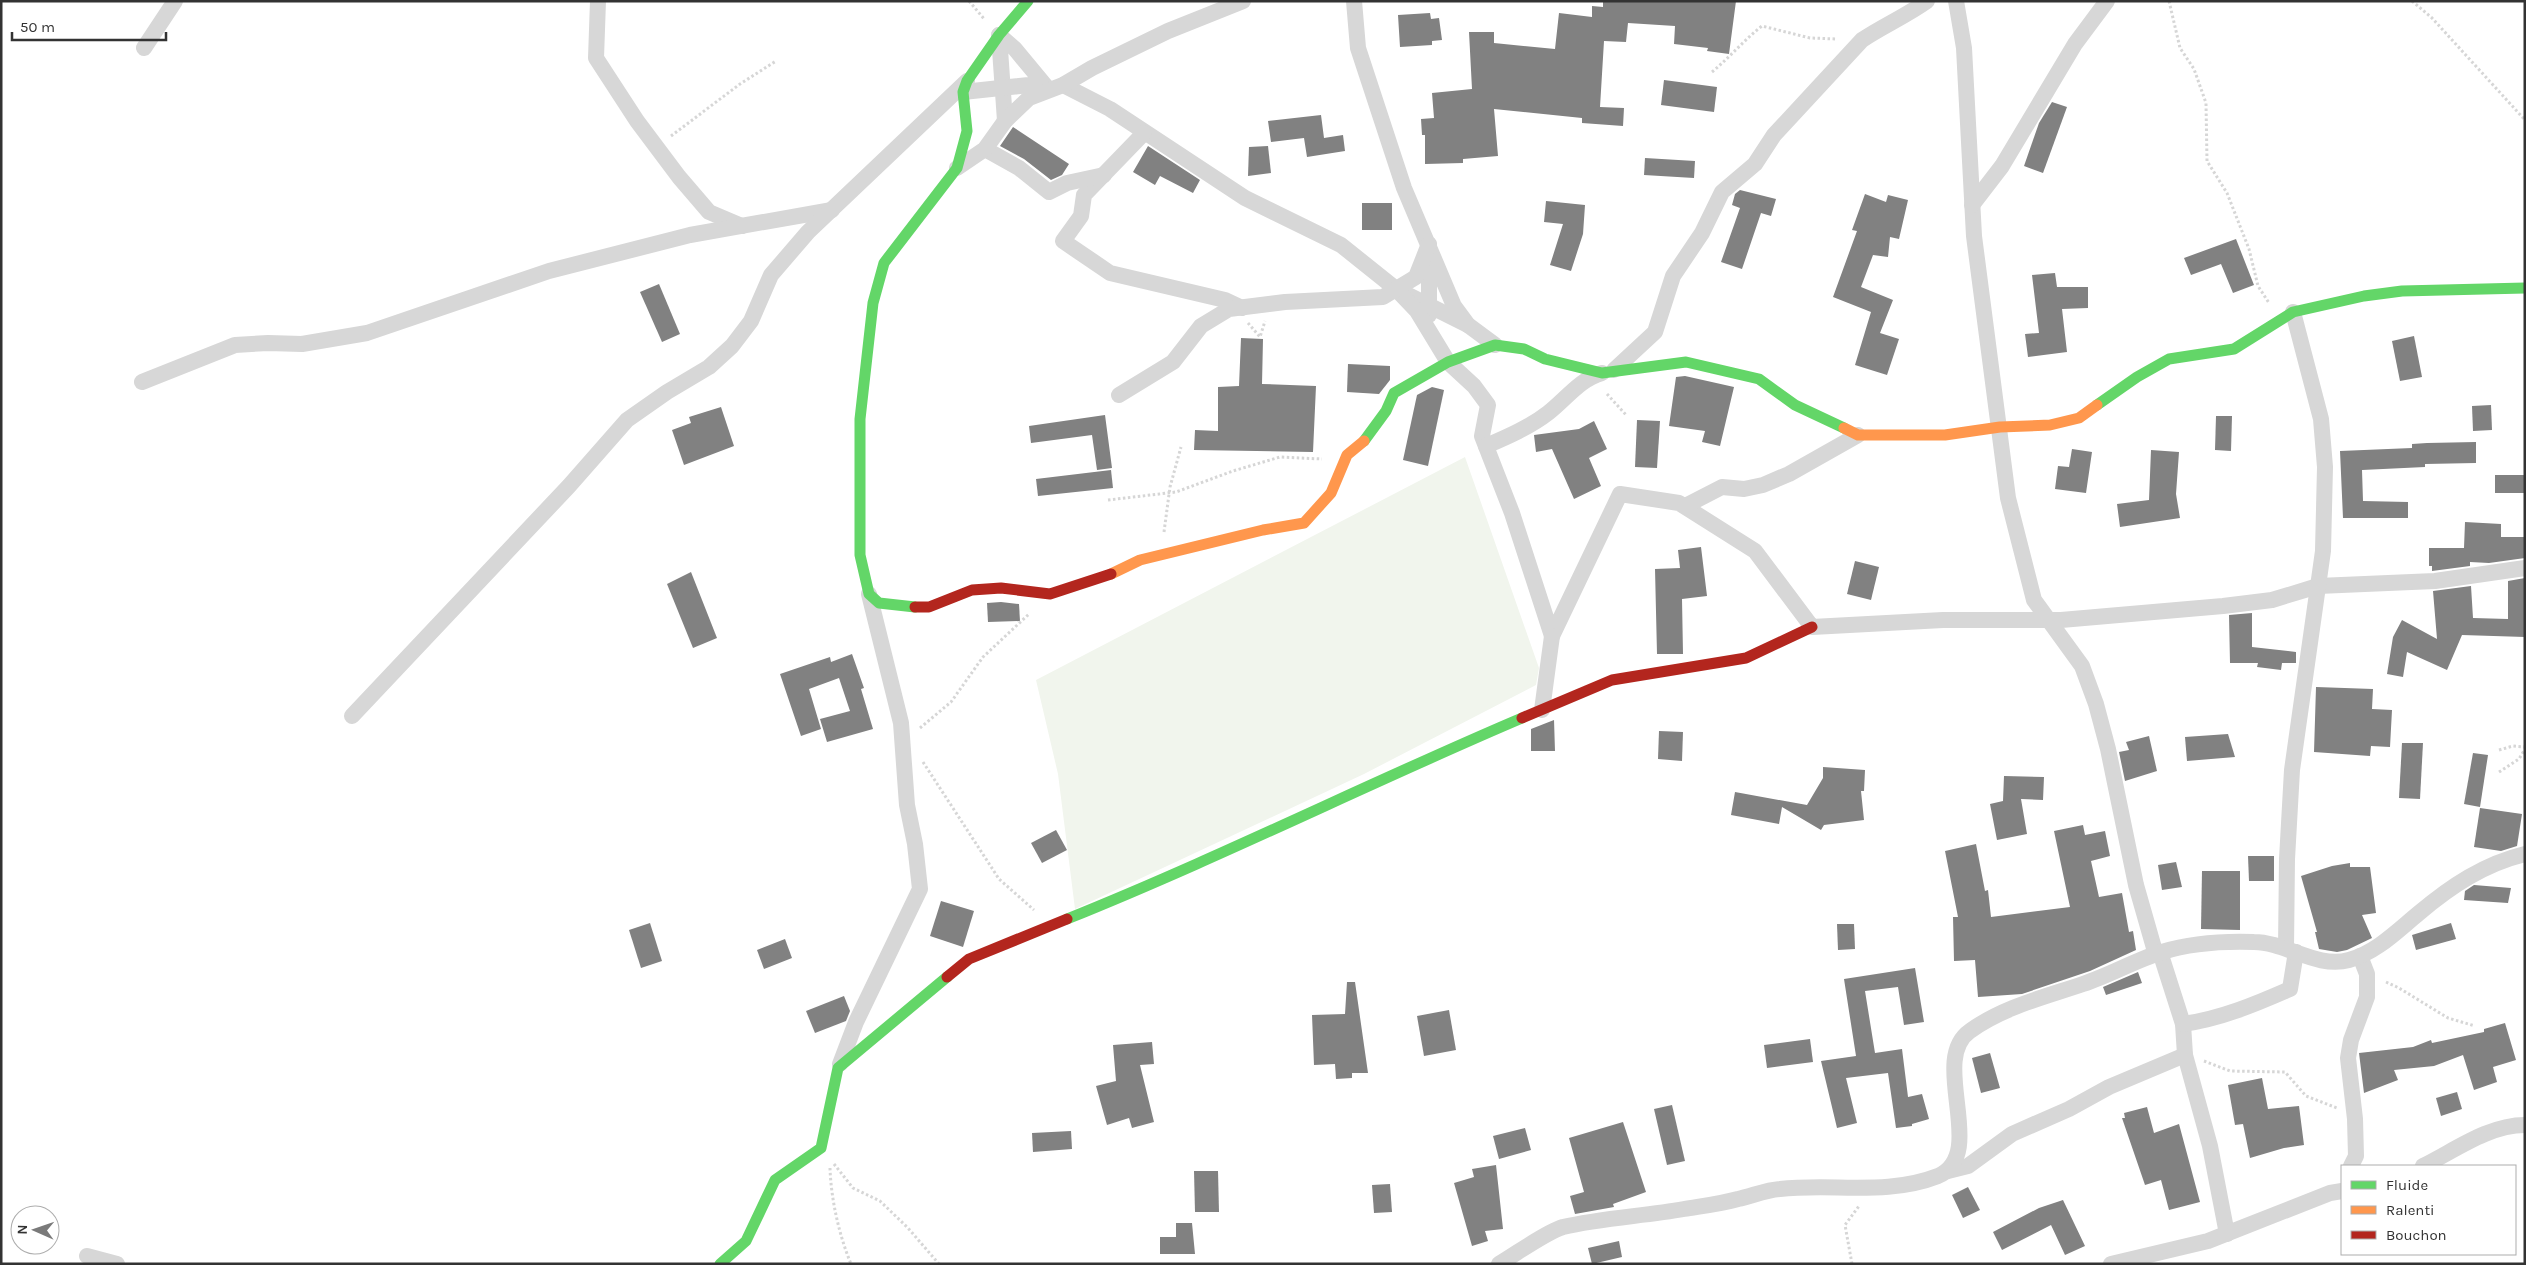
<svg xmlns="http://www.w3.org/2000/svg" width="2526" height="1265" viewBox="0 0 2526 1265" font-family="Karla,sans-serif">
<rect width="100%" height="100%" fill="#fff"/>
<!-- green -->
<path fill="#f1f5ed" d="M1465 457 1539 668 1536 685 1364 774 1075 909 1058 774 1036 680Z"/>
<!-- building -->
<g fill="#818181">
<path d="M1603 1H1736L1729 54 1707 51 1708 48 1674 44 1675 26 1628 23 1626 42 1604 41 1600 107 1624 108 1623 126 1582 123V118L1494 109 1498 156 1463 159V163L1425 164V135H1422L1421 119 1434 118 1432 93 1472 89 1469 32H1494V43L1555 49 1559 13 1592 17V6L1603 7Z"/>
<path d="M1430 13 1431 19 1439 18 1442 40 1432 41V45L1400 47 1398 15Z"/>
<path d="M1664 80 1717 87 1714 112 1661 105Z"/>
<path d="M2052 102 2067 107 2043 173 2024 166 2039 123Z"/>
<path d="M1321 115 1324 138 1343 135 1345 151 1307 157 1304 138 1271 142 1268 121Z"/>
<path d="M1013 127 1069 164 1062 175 1051 180 1024 159 1000 146Z"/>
<path d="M1148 146 1200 180 1193 193 1160 176 1155 185 1133 172Z"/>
<path d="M1268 146 1271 173 1248 176 1249 147Z"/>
<path d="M1645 158 1695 161 1694 178 1644 175Z"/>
<path d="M1740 190 1776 199 1771 216 1761 213 1742 269 1721 262 1740 208 1732 205 1735 194Z"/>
<path d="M1865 194 1886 202 1888 195 1908 200 1899 239 1890 237 1888 257 1873 255 1861 287 1893 300 1880 333 1899 339 1887 375 1855 365 1871 312 1833 297 1857 231 1852 230Z"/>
<path d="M1546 201 1585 205 1583 234 1571 271 1550 265 1563 224 1544 222Z"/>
<rect x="1362" y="203" width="30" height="27"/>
<path d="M2236 239 2254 285 2233 293 2221 264 2191 275 2184 258Z"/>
<path d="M2055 273 2057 287H2088V308L2062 309 2067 352 2028 357 2025 334 2039 333 2032 275Z"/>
<path d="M659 284 680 334 662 342 640 292Z"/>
<path d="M2414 336 2422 377 2400 381 2392 341Z"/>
<path d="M1241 338 1263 339 1262 384 1316 386 1313 452 1194 450 1195 430 1218 431V387L1239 386Z"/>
<path d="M1348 364 1390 366V380L1379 394 1347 392Z"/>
<path d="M1685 376 1734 387 1720 446 1702 442 1705 431 1669 426 1676 377Z"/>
<path d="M1432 387 1444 390 1428 466 1403 460 1417 395Z"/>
<path d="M2491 405 2492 430 2473 431 2472 406Z"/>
<path d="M721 407 734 446 684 465 672 430 691 423 689 417Z"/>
<path d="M1105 415 1112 468 1097 470 1092 435 1031 443 1029 426Z"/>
<path d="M2216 416H2232L2231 451 2215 450Z"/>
<path d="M1637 420 1660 421 1657 468 1635 467Z"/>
<path d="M1594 421 1607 449 1589 458 1601 486 1574 499 1552 449 1536 452 1534 435 1579 429Z"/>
<path d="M2476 442V463L2425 464V467L2362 470 2363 501 2408 502V518H2343L2340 451 2412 448V444L2427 443Z"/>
<path d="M2072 449 2092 452 2086 493 2055 489 2058 466 2069 467Z"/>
<path d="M2151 450 2179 452 2176 494 2180 518 2120 527 2117 504 2149 500Z"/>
<path d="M1111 470 1113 488 1038 496 1036 479Z"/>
<rect x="2495" y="475" width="30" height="18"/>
<path d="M2465 522 2501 524V537H2525V558L2489 563 2470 562V566L2432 571V566H2429V548H2464Z"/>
<path d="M1701 547 1707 596 1682 599 1683 654H1657L1655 569 1680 568 1678 550Z"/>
<path d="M1855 561 1879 567 1871 600 1847 594Z"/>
<path d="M691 572 717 638 693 648 667 584Z"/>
<path d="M2525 578V637L2462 635 2447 670 2407 652 2403 677 2387 674 2393 637 2402 620 2437 639 2433 591 2471 586 2473 618 2508 619V581Z"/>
<path d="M1001 602 1019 604 1020 621 988 622 987 603Z"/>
<path d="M2252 613V647L2296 652V663H2282L2281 670 2257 667 2258 663H2230L2229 615Z"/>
<path d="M852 654 864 688 861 689 873 729 827 742 820 719 850 711 839 678 809 689 821 729 801 736 780 674 830 657 831 662Z"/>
<path d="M2316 687 2373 689 2372 709 2392 710 2390 747 2371 746 2370 756 2314 752Z"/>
<path d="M1554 720 1555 751H1531V729Z"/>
<path d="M1659 731 1683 732 1682 761 1658 759Z"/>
<path d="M2228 734 2235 757 2187 761 2185 737Z"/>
<path d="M2149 736 2157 771 2125 781 2119 752 2129 750 2126 742Z"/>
<path d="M2402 743H2423L2420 799 2399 798Z"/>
<path d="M2473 753 2488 755 2480 807 2464 804Z"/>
<path d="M1823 767 1865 770 1864 791H1861L1864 820 1824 825 1821 830 1782 807 1779 824 1731 815 1735 792 1807 805 1823 778Z"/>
<path d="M2004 776 2044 777 2043 800 2021 799 2027 834 1997 840 1990 804 2003 801Z"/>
<path d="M2480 808 2522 814 2517 846 2501 851 2474 847Z"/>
<path d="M2083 825 2085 835 2105 831 2110 856 2091 861 2099 897 2122 893 2129 932 2133 931 2136 950 2090 971 2022 994 1978 997 1975 960 1954 961 1953 917H1958L1945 851 1976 844 1985 891 1988 890 1991 917 2070 907 2054 831Z"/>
<path d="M1056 830 1067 850 1042 863 1031 843Z"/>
<path d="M2248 856H2274V881H2249Z"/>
<path d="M2176 862 2182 887 2162 890 2158 865Z"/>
<path d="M2350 863V867H2370L2376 913 2362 915 2372 938 2347 950 2337 952 2319 949 2315 932H2317L2301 876 2332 866Z"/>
<path d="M2202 871H2240V930L2201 929Z"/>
<path d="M2474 885 2511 888 2508 903 2464 900 2465 891Z"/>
<path d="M941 901 974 911 963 947 930 936Z"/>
<path d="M650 923 662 961 641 968 629 930Z"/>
<path d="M2451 923 2456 939 2416 950 2412 935Z"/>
<path d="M1837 924H1854L1855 949 1838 950Z"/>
<path d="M785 939 792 958 764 969 757 950Z"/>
<path d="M1915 968 1924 1022 1904 1025 1898 987 1865 991 1875 1053 1902 1049 1908 1097 1922 1094 1929 1119 1912 1124V1126L1896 1128 1888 1073 1846 1078 1857 1123 1837 1128 1821 1061 1856 1056 1844 979Z"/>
<path d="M2138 972 2142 983 2106 995 2103 987Z"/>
<path d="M1347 982H1355L1368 1073H1352V1078L1336 1079 1335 1064 1314 1065 1312 1015 1345 1014Z"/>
<path d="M844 996 850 1011 846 1021 815 1033 806 1011Z"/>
<path d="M1449 1010 1456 1050 1424 1056 1417 1016Z"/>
<path d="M2505 1023 2516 1060 2493 1067 2497 1082 2474 1090 2463 1055 2434 1066 2394 1070 2398 1080 2364 1093 2359 1053 2413 1047 2431 1040 2432 1043 2484 1032V1029Z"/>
<path d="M1810 1039 1813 1062 1767 1068 1764 1045Z"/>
<path d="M1152 1042 1154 1064 1140 1065 1154 1122 1132 1128 1129 1118 1107 1125 1096 1086 1116 1081 1113 1045Z"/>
<path d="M1990 1053 2000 1088 1981 1093 1972 1058Z"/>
<path d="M2262 1078 2268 1109 2299 1106 2304 1145 2284 1148 2250 1158 2243 1124 2235 1125 2228 1085Z"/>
<path d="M2457 1092 2462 1109 2441 1116 2436 1098Z"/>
<path d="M1672 1105 1685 1161 1667 1165 1654 1109Z"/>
<path d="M2147 1107 2154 1133 2179 1124 2200 1202 2169 1210 2161 1180 2145 1185 2122 1118H2125L2124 1113Z"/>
<path d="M1623 1122 1646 1192 1613 1204 1614 1207 1575 1214 1570 1196 1584 1192 1569 1138Z"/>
<path d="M1525 1128 1531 1150 1499 1159 1493 1136Z"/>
<path d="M1071 1131 1072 1149 1033 1152 1032 1133Z"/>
<path d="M1496 1165 1503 1229 1485 1231 1488 1241 1472 1246 1454 1183 1474 1177 1472 1169Z"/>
<path d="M1194 1171H1218L1219 1212H1195Z"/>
<path d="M1390 1184 1392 1212 1374 1213 1372 1185Z"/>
<path d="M1968 1187 1980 1210 1963 1218 1952 1195Z"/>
<path d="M2063 1200 2085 1246 2065 1255 2051 1225 2002 1250 1993 1232 2039 1208Z"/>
<path d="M1176 1223H1192L1195 1254H1160V1237H1176Z"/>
<path d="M1619 1241 1622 1257 1592 1264 1588 1248Z"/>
</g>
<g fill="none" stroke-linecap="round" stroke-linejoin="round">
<!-- path -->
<g stroke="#d6d6d6" stroke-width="3" stroke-dasharray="2.5 2.5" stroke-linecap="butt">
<path d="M969 1 985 20"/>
<path d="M2169 1 2180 48 2194 69 2206 103 2207 161 2227 193 2249 249 2258 286 2269 303"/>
<path d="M2412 1 2432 18 2525 120"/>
<path d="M1712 72C1730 57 1744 40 1762 26L1810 38 1837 39"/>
<path d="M671 136 740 84 776 61"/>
<path d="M1248 323 1260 337 1265 321"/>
<path d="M1607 394 1627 416"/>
<path d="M1108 500 1176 492 1233 471 1280 457 1322 459"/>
<path d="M1164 532 1170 487 1181 447"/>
<path d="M920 728 951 702 983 657 1029 614"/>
<path d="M2499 750 2513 746 2525 747"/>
<path d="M923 762 999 879 1034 910"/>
<path d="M2499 772 2519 759 2525 749"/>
<path d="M2386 982 2399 988 2448 1018 2475 1026"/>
<path d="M2204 1061 2230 1071 2285 1072 2306 1096 2337 1108"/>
<path d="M834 1164 853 1188 880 1201 908 1228 939 1264"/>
<path d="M830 1168C831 1199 839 1235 851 1264"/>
<path d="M1852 1264 1845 1225 1859 1206"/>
</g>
<!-- street -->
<g stroke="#d7d7d7" stroke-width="16">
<path d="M598 1 596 58 637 121 679 177 709 212 742 226"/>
<path d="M1354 1 1358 48 1404 188 1454 306 1468 325 1495 345"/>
<path d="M1956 1 1964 48 1974 236 2008 498 2034 600 2082 666 2096 704 2108 749 2136 885 2156 955"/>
<path d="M999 35 1005 121"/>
<path d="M144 48 175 1"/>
<path d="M1063 85 1110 109 1245 198 1341 245 1396 289 1468 325"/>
<path d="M963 92 1029 85 1049 90 1015 49 999 35"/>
<path d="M1144 133 1084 195 1081 216 1063 241 1110 273 1225 300 1242 308"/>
<path d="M985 149 1019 168 1049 192 1067 183 1104 175"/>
<path d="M957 168 985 149 1005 121 1029 98 1063 85 1092 68 1168 31 1243 1"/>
<path d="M1972 205 2002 166 2075 44 2107 1"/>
<path d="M1429 254V315"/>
<path d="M1396 289 1417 311 1448 362 1474 386 1488 405 1482 436 1512 513 1552 636 1620 494 1679 503 1755 551 1812 627 1943 620H2061L2223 606 2272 600 2318 586 2435 581 2525 568"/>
<path d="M1614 370 1655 332 1673 276 1702 233 1722 192 1755 164 1774 135 1862 40C1883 26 1906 16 1927 1"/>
<path d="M142 382 235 345 268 343 302 344 367 333 549 271 690 235 832 210"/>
<path d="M1119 395 1173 362 1201 326 1229 309 1285 302 1383 297 1416 277 1429 244"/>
<path d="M1486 446C1507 437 1530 427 1548 413 1566 399 1580 379 1602 373"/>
<path d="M1685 506 1722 487 1744 489 1763 485 1789 474 1858 435"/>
<path d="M1542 710 1552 636"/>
<path d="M352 716 569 486 627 420 667 392 709 367 732 346 751 321 771 275 808 232 967 81"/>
<path d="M2286 948 2287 859 2292 770 2323 551 2325 467 2321 419 2293 312"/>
<path d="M2160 952 2183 1024 2185 1055 2210 1146 2227 1234"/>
<path d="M2183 1024C2220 1019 2256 1004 2290 989L2296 952"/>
<path d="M840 1064 856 1022 920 889 915 844 907 805 901 723 869 594"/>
<path d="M2351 1166 2356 1156 2355 1119 2348 1058 2351 1040 2367 997V974L2360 956"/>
<path d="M2423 1166C2454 1151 2488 1125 2525 1125"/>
<path d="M1948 1171 1968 1166 2012 1134 2069 1109 2109 1087 2185 1055"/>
<path d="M87 1256 117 1264"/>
<path d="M1499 1264C1516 1254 1546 1232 1563 1227 1601 1218 1645 1216 1684 1209 1702 1206 1720 1204 1738 1199 1752 1196 1766 1190 1780 1189 1832 1183 1887 1196 1938 1176 1989 1154 1928 1060 1970 1031 2003 1007 2045 997 2083 984 2110 975 2136 960 2162 952 2191 943 2224 941 2254 942 2285 942 2317 969 2349 960 2377 952 2397 931 2419 913 2451 886 2484 864 2525 854"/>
<path d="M2111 1264 2208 1241 2330 1193 2342 1191"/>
</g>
<!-- fast -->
<g stroke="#63d668" stroke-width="11">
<path d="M2097 405 2137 377 2169 359 2234 349 2293 312 2364 296 2402 291 2525 288"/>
<path d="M1364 441 1386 411 1394 393 1448 362 1495 345 1524 349 1545 359 1602 373 1686 362 1759 379 1795 405 1844 428"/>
<path d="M915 607 879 603 869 594 860 555V419L873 303 884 263 957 168 967 131 963 92 967 81 999 35 1028 1"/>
<path d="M1067 919C1221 857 1369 783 1522 718"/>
<path d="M720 1264 746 1241 775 1180 821 1148 838 1068 947 977"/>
</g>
<!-- slow -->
<g stroke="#ff974d" stroke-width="11">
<path d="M1844 428 1858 435H1945L2000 427 2050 425 2079 418 2097 405"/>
<path d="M1111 574 1140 560 1263 530 1304 523 1331 493 1347 455 1364 441"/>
</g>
<!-- jam -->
<g stroke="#b3261e" stroke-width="11">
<path d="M915 607H929L972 590 1001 588 1050 594 1111 574"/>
<path d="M1522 718 1612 680 1746 658 1812 627"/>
<path d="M947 977 969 959 1067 919"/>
</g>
</g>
<!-- border -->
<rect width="2526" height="1265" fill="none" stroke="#333333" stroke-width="5"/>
<!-- legend -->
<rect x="2341" y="1165" width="175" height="90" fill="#ffffff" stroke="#adadad"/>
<rect x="2351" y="1181" width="25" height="8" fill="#63d668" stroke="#adadad"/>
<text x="2386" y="1190" font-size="15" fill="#333333">Fluide</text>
<rect x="2351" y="1206" width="25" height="8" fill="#ff974d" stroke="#adadad"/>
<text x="2386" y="1215" font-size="15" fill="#333333">Ralenti</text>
<rect x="2351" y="1231" width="25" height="8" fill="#b3261e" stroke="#adadad"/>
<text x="2386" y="1240" font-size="15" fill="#333333">Bouchon</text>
<!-- north arrow -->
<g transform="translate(35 1230) rotate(272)"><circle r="24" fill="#ffffff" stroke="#adadad"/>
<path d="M0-4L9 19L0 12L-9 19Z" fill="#7a7a7a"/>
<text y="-8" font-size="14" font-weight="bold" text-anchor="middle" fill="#333333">N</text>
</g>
<!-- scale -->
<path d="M12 32v8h154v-8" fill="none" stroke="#333333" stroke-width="2.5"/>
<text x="20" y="32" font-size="15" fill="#333333" stroke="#ffffff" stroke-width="4" paint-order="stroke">50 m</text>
</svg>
